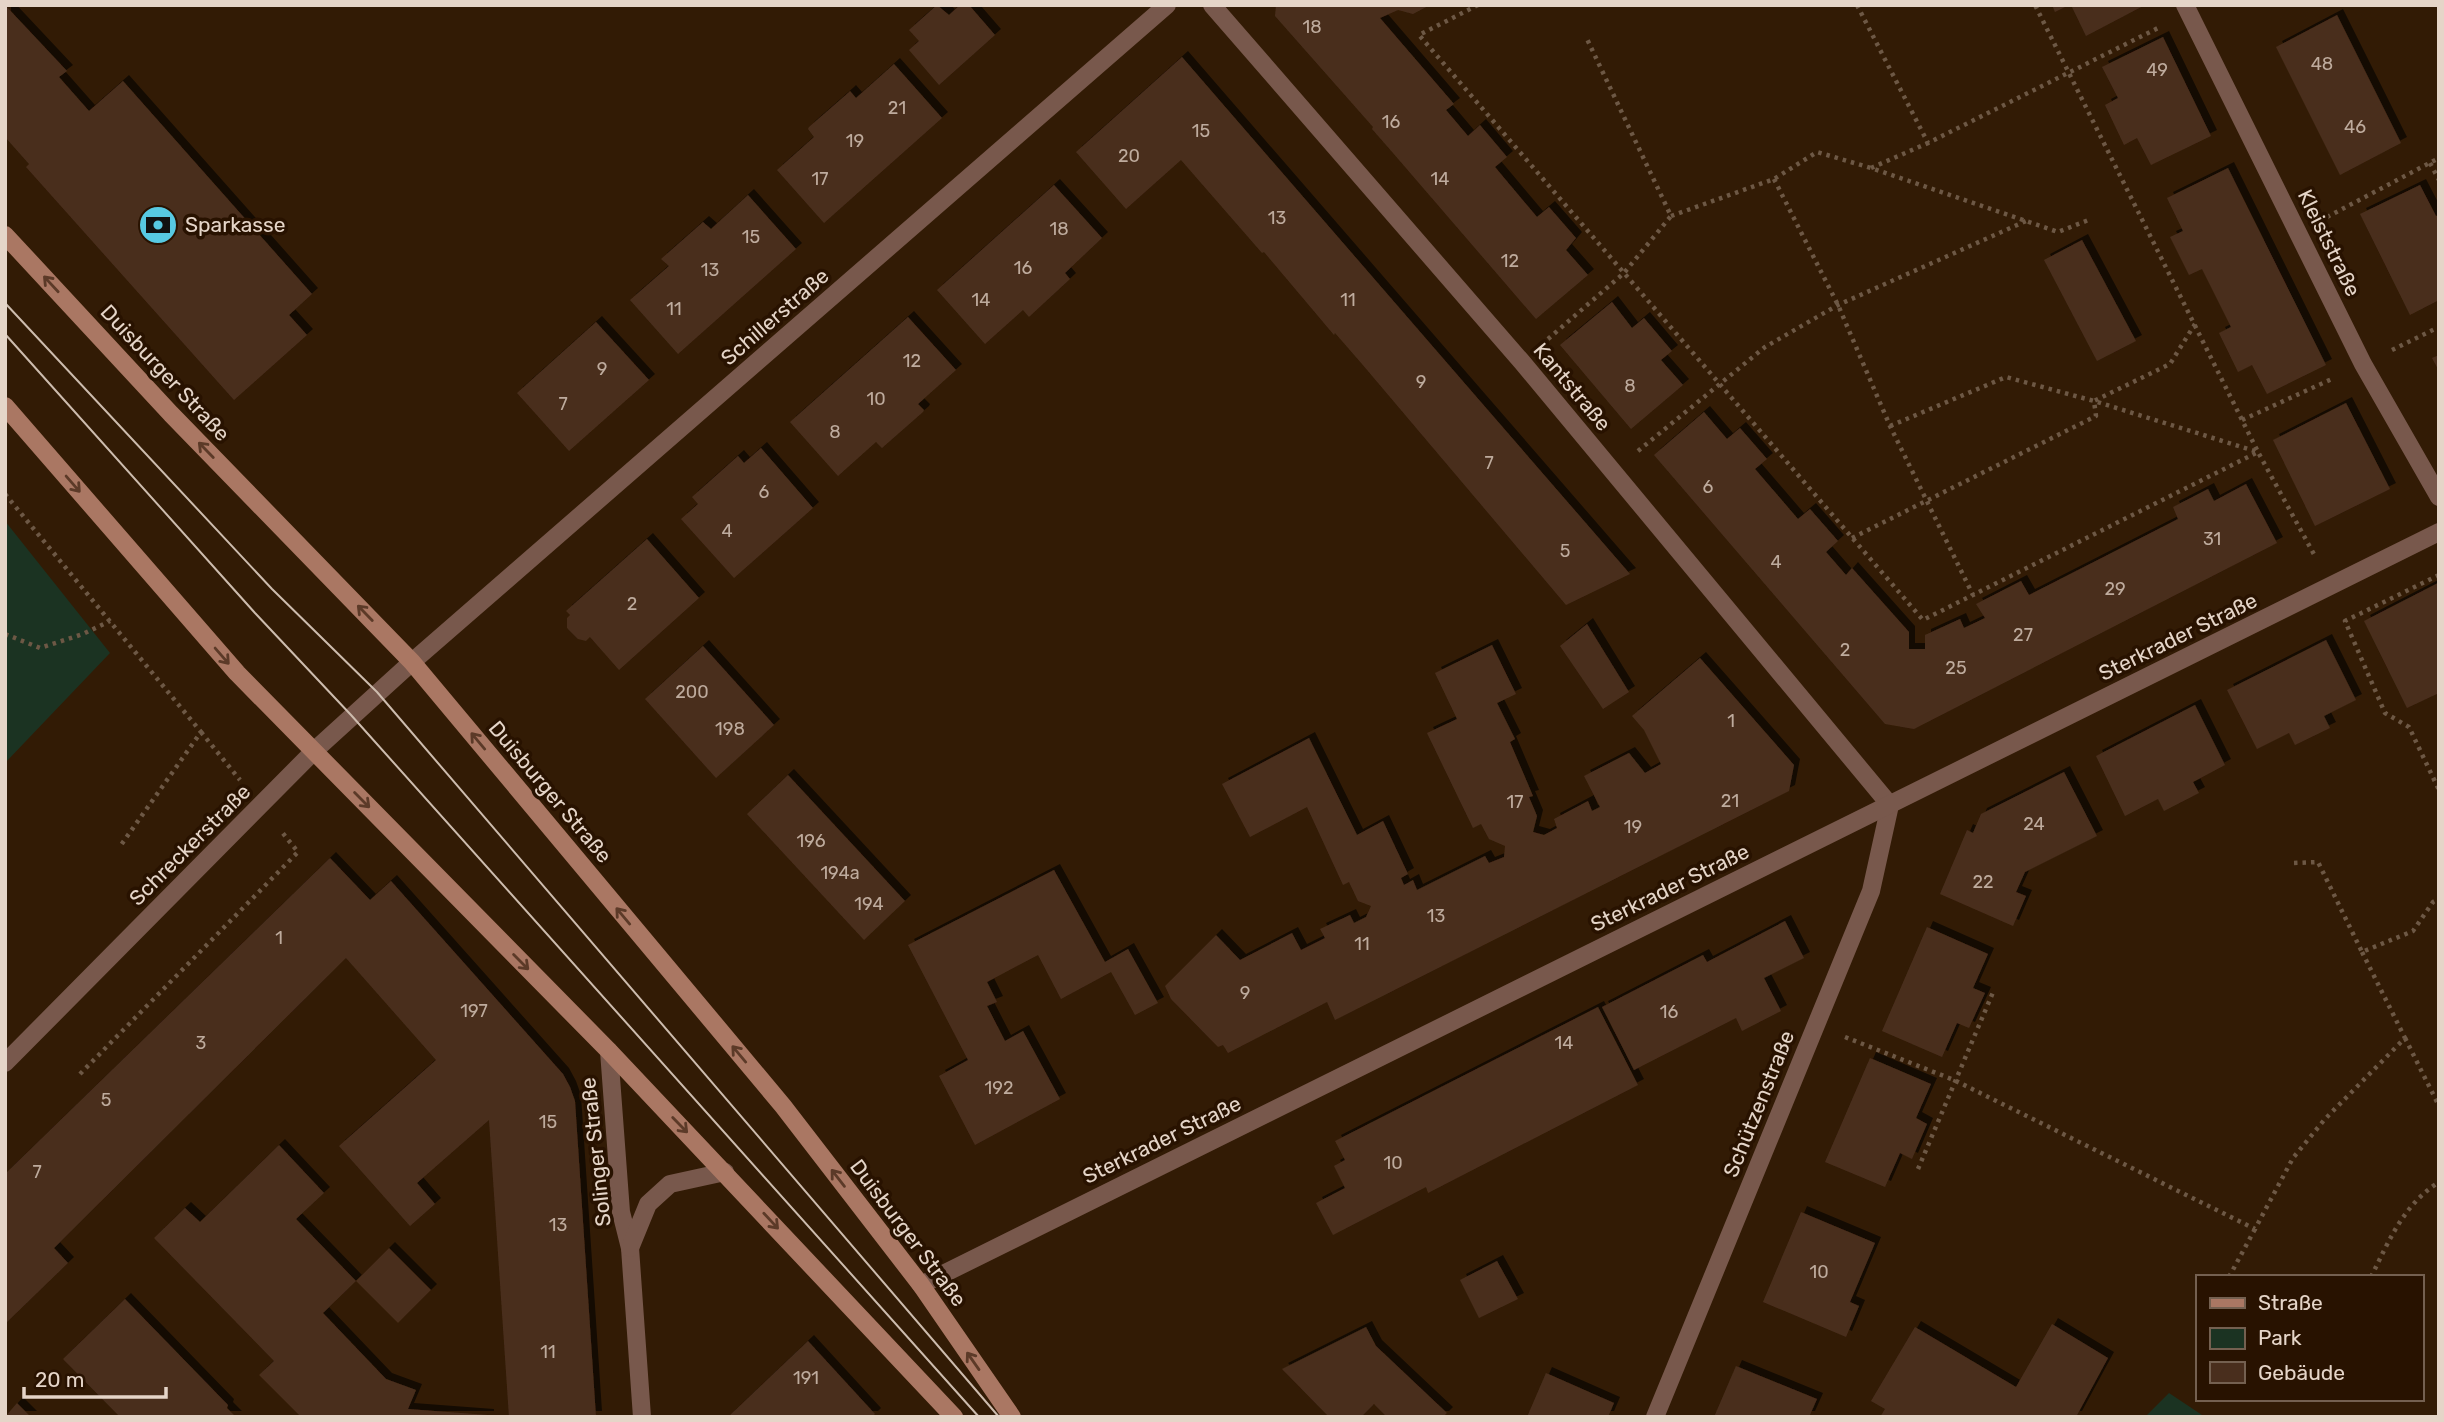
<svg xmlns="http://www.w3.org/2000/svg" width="2444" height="1422" viewBox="0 0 2444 1422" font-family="Rubik,sans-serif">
<defs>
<filter id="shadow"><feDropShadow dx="6" dy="-6" stdDeviation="0" flood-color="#0009"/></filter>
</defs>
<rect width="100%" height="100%" fill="#321b05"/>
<!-- green -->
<g fill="#1b3322">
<path d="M5 521 110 653 5 763Z"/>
<path d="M2169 1393 2205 1417H2145Z"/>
</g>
<!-- building -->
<g fill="#492e1d" filter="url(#shadow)">
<path d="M5 5 67 71 59 77 89 111 123 81 312 294 289 315 307 335 234 400 26 167 29 164 5 137Z"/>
<path d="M937 5 949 15 960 5H969L995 35 939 85 909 50 919 41 909 30Z"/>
<path d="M1276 5H1430L1413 14 1398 10 1380 18 1454 104 1446 110 1468 136 1480 125 1507 157 1495 167 1537 217 1549 207 1576 238 1566 250 1588 275 1536 319 1393 153 1372 129 1373 127 1275 16Z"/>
<path d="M2052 5H2069L2055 12Z"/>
<path d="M2071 5H2145L2086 36Z"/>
<path d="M2337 15 2401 143 2340 175 2276 47Z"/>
<path d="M2163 37 2211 136 2151 165 2137 138 2124 145 2105 105 2118 98 2102 67Z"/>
<path d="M1182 57 1480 401 1630 574 1566 605 1362 364 1335 333 1334 335 1264 252 1262 253 1181 160 1126 209 1076 152Z"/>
<path d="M894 64 942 118 824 223 777 170 814 137 808 129 809 127 848 93 850 91 856 98Z"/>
<path d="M2228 168 2326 365 2267 394 2252 365 2238 372 2219 333 2231 327 2202 269 2189 275 2170 237 2183 231 2167 198Z"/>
<path d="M1054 185 1102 238 1065 273 1070 279 1030 316 1029 317 1023 310 985 344 937 290Z"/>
<path d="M2420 185 2436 216 2439 215V300L2410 315 2360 214Z"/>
<path d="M748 195 796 249 678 354 630 300 669 266 661 259 703 222 711 229Z"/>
<path d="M2082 240 2136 341 2097 361 2044 260Z"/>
<path d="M1612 302 1632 328 1644 318 1672 351 1661 360 1683 385 1631 429 1560 345Z"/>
<path d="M908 317 956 370 918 404 924 410 923 412 882 448 876 442 838 476 790 422Z"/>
<path d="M596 322 649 380 569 451 517 393Z"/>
<path d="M2439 355V371L2432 358Z"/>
<path d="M2346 403 2390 489 2315 526 2273 440Z"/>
<path d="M1704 412 1727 439 1740 428 1767 459 1755 469 1798 519 1810 509 1838 541 1826 552 1846 575 1852 568 1909 632V649H1925V635L1960 619 1964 628 1985 618 1976 604 2021 581 2029 595 2178 519 2173 507 2208 489 2214 501 2246 484 2277 543 1914 729 1885 724 1654 455Z"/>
<path d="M761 448 813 508 734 578 681 519 698 504 692 497 738 456 744 463Z"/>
<path d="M647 539 699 598 619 670 590 637 586 641 578 639 567 628V618L570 615 566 611Z"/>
<path d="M2438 583 2439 693 2407 708 2364 621Z"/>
<path d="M1587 624 1629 692 1603 709 1560 646Z"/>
<path d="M2326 640 2356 700 2324 716 2330 728 2295 745 2289 733 2257 749 2227 690Z"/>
<path d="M1492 645 1516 694 1497 703 1515 739 1510 742 1533 796 1529 797 1537 816 1533 832 1544 835 1557 828 1554 819 1588 801 1592 811 1600 807 1584 776 1629 753 1645 773 1661 764 1644 730 1632 716 1700 658 1794 765 1789 791 1335 1020 1327 1002 1228 1053 1223 1045 1218 1047 1171 999 1165 986 1216 935 1240 960 1292 933 1301 950 1325 938 1320 929 1350 915 1354 923 1366 917 1371 906 1358 901 1349 882 1343 885 1307 807 1250 837 1222 784 1309 738 1357 835 1383 821 1408 874 1401 878 1404 885 1413 880 1417 890 1485 856 1489 863 1504 857 1505 846 1489 839 1481 824 1473 828 1427 733 1457 719 1435 673Z"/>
<path d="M703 646 774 725 716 778 645 699Z"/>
<path d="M2195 705 2225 765 2193 782 2199 793 2164 811 2158 799 2125 816 2096 756Z"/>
<path d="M2064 772 2097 836 2025 872 2016 892 2026 896 2013 926 1940 894 1967 830 1973 833 1981 814Z"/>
<path d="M788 775 905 901 864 940 747 814Z"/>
<path d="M330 858 370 900 391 881 563 1074 570 1087 575 1101 596 1417H509L489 1120 417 1183 435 1204 410 1226 339 1146 436 1060 346 958 54 1248 68 1263 5 1324V1174Z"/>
<path d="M1054 870 1105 962 1128 949 1158 1003 1135 1015 1111 972 1061 999 1038 955 987 982 997 1002 987 1006 1005 1041 1023 1031 1060 1099 975 1145 939 1076 968 1060 908 945Z"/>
<path d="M1785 921 1804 958 1764 978 1781 1011 1742 1031 1736 1018 1634 1070 1602 1007 1703 955 1707 962Z"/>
<path d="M1927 927 1988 954 1973 988 1985 993 1969 1028 1957 1023 1942 1057 1882 1031Z"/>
<path d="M1598 1007 1638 1085 1428 1193 1426 1187 1333 1235 1316 1203 1345 1188 1334 1166 1345 1160 1335 1141Z"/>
<path d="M1870 1058 1931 1084 1916 1118 1927 1124 1912 1159 1900 1153 1885 1187 1825 1162Z"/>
<path d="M279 1145 324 1193 296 1219 356 1281 323 1313 386 1379 416 1390 408 1409 488 1415V1417H301L259 1375 274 1361 154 1238 185 1208 200 1222Z"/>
<path d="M1801 1212 1875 1243 1850 1302 1859 1306 1846 1337 1763 1302Z"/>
<path d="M389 1248 431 1290 398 1323 356 1281Z"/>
<path d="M1497 1261 1518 1299 1479 1318 1460 1280Z"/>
<path d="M125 1299 228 1405 227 1408 236 1417H120L63 1359Z"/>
<path d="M2052 1324 2108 1358 2076 1417H1880L1885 1409 1871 1401 1915 1327 2016 1387Z"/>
<path d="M1366 1327 1376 1346 1447 1413 1443 1417H1387L1374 1404 1361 1417H1329L1282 1369Z"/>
<path d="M808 1341 875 1414 872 1417H728Z"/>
<path d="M1736 1366 1817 1399 1809 1417H1714Z"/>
<path d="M1546 1373 1614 1403 1608 1417H1527Z"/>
<path d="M17 1403 31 1417H5Z"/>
</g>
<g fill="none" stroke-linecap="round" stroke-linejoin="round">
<!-- path -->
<g stroke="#6d5845" stroke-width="4.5" stroke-dasharray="3.5 5" stroke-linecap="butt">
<path d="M1478 5 1419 35 1923 620 2258 452 2035 5"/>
<path d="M1857 5 1928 143 2158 28"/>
<path d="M2430 163 2439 180"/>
<path d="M1871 168 1928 143"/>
<path d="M1774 179 1838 305 1890 426 1973 595"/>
<path d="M1671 216 1774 179 1817 152 1871 168 2058 232 2091 219"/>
<path d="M2327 217 2439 158"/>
<path d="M1548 339 1624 273 1671 216 1587 39"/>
<path d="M2392 350 2439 327"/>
<path d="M2242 420 2334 378"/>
<path d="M1890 426 2006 377 2094 401 2258 452 2316 558"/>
<path d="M1638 451 1765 347 1838 305 2026 221"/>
<path d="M5 494 201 732 121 845"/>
<path d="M1852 538 2096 416 2094 401 2170 364 2195 324"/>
<path d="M2439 575 2345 621 2385 713 2409 727 2439 790"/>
<path d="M5 634 40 648 83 634 110 621"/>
<path d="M201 732 240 780"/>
<path d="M2294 863 2318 862 2362 952 2413 931 2433 902 2439 899"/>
<path d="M1845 1037 1954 1080 2255 1229 2293 1158 2325 1119 2405 1038 2362 952"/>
<path d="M2405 1038 2439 1106"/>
<path d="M80 1074 298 852 281 831"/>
<path d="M1918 1169 1994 990"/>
<path d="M2229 1277 2255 1229"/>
<path d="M2371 1277C2389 1241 2403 1205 2439 1182"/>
</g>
<!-- minor -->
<g stroke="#78584c" stroke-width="18">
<path d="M1212 5 1522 362 1890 805 1871 891 1655 1417"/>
<path d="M2185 5 2363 364 2439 497"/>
<path d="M412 662 1167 5"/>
<path d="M609 1051 621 1212 630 1248 642 1417"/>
<path d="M630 1248 648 1204 670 1184 725 1172"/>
<path d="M921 1285 2439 532"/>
</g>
<!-- tertiary -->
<path stroke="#78584c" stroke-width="18" d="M5 1063 314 751 412 662"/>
<!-- secondary -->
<g stroke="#aa7763" stroke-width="18">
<path d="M5 235 171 414 412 662 783 1106 921 1285 1012 1417"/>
<path d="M5 406 237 673 609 1051 954 1417"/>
</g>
<!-- tram -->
<g stroke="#cdbcae" stroke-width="2">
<path d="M5 303 272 589 377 692 999 1417"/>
<path d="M5 334 255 613 351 715 979 1417"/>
</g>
</g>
<!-- one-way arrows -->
<defs><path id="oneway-shaft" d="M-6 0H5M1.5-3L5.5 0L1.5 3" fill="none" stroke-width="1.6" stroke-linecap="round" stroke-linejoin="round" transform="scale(1.75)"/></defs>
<g stroke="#5c3a28">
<use href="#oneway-shaft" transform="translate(51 284) rotate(-133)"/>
<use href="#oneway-shaft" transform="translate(206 450) rotate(-134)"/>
<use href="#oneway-shaft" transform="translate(73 484) rotate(49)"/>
<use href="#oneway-shaft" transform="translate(365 613) rotate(-134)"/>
<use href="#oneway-shaft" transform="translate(222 656) rotate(49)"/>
<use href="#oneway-shaft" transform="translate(478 741) rotate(-130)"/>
<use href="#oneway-shaft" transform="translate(362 800) rotate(45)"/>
<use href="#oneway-shaft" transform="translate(623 916) rotate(-130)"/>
<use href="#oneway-shaft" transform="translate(521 962) rotate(45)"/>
<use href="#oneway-shaft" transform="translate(739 1054) rotate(-130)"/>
<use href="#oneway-shaft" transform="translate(680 1125) rotate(46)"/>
<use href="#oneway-shaft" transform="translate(838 1178) rotate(-128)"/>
<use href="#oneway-shaft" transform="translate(771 1221) rotate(47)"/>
<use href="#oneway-shaft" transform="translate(973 1361) rotate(-125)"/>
</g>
<!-- icons -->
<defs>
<symbol id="bank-disc" viewBox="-11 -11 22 22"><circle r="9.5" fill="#57c9e2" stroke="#281200"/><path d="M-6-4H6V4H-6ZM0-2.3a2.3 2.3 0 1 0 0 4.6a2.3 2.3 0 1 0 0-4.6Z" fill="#111"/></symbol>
</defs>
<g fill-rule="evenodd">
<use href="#bank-disc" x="136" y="203" width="44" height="44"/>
</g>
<g text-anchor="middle" stroke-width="7" stroke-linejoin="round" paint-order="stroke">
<!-- number labels -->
<g font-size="18" fill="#beab9d">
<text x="1312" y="33">18</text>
<text x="2322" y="70">48</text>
<text x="2157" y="76">49</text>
<text x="897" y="114">21</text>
<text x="1391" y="128">16</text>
<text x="2355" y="133">46</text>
<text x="1201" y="137">15</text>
<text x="855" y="147">19</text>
<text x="1129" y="162">20</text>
<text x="820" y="185">17</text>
<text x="1440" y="185">14</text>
<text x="1277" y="224">13</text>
<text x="1059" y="235">18</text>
<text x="751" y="243">15</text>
<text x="1510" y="267">12</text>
<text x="1023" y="274">16</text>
<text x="710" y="276">13</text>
<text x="981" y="306">14</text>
<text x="1348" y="306">11</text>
<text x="674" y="315">11</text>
<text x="912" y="367">12</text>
<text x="602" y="375">9</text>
<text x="1421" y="388">9</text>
<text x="1630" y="392">8</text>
<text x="876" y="405">10</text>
<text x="563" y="410">7</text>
<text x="835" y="438">8</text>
<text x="1489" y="469">7</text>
<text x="1708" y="493">6</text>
<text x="764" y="498">6</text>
<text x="727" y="537">4</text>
<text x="2212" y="545">31</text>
<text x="1565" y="557">5</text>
<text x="1776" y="568">4</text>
<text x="2115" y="595">29</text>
<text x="632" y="610">2</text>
<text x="2023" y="641">27</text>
<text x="1845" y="656">2</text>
<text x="1956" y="674">25</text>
<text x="692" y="698">200</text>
<text x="1731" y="727">1</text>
<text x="730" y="735">198</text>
<text x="1730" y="807">21</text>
<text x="1515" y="808">17</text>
<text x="2034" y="830">24</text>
<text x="1633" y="833">19</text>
<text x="811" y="847">196</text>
<text x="840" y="879">194a</text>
<text x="1983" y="888">22</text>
<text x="869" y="910">194</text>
<text x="1436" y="922">13</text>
<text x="279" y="944">1</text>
<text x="1362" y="950">11</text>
<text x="1245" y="999">9</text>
<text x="474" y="1017">197</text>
<text x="1669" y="1018">16</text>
<text x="201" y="1049">3</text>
<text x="1564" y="1049">14</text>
<text x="999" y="1094">192</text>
<text x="106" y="1106">5</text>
<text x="548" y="1128">15</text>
<text x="1393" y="1169">10</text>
<text x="37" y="1178">7</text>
<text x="558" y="1231">13</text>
<text x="1819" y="1278">10</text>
<text x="548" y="1358">11</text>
<text x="806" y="1384">191</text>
</g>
<!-- poi labels -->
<g font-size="21" fill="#e5d5c8" stroke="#281200" text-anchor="start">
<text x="185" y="232">Sparkasse</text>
</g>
<!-- street labels -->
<g font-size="21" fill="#e5d5c8" stroke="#281200">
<text transform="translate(2329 243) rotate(64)" y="7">Kleiststraße</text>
<text transform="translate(775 317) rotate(-41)" y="7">Schillerstraße</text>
<text transform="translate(165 373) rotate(47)" y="7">Duisburger Straße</text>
<text transform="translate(1572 387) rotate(50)" y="7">Kantstraße</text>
<text transform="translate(2178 637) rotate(-26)" y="7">Sterkrader Straße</text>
<text transform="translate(550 792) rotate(50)" y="7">Duisburger Straße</text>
<text transform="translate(190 845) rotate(-45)" y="7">Schreckerstraße</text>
<text transform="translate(1670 888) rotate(-26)" y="7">Sterkrader Straße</text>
<text transform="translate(1759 1104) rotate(-68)" y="7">Schützenstraße</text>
<text transform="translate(1162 1140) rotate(-26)" y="7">Sterkrader Straße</text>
<text transform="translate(596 1152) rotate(-96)" y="7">Solinger Straße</text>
<text transform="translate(908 1233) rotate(53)" y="7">Duisburger Straße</text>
</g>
</g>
<!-- border -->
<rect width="2444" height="1422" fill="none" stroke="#e5d5c8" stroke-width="14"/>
<!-- legend -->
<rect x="2196" y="1275" width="228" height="126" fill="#281200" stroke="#746050" stroke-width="2"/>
<rect x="2210" y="1298" width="35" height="10" fill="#aa7763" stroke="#746050" stroke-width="2"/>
<text x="2258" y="1310" font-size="21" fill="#e5d5c8">Straße</text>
<rect x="2210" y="1328" width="35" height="21" fill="#1b3322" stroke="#746050" stroke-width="2"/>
<text x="2258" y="1345" font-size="21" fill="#e5d5c8">Park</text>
<rect x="2210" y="1362" width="35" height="21" fill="#492e1d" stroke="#746050" stroke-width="2"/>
<text x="2258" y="1380" font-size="21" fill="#e5d5c8">Gebäude</text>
<!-- scale -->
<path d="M24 1387v10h142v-10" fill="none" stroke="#e5d5c8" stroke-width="3.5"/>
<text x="35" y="1387" font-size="21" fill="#e5d5c8" stroke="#281200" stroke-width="5" paint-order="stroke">20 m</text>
</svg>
